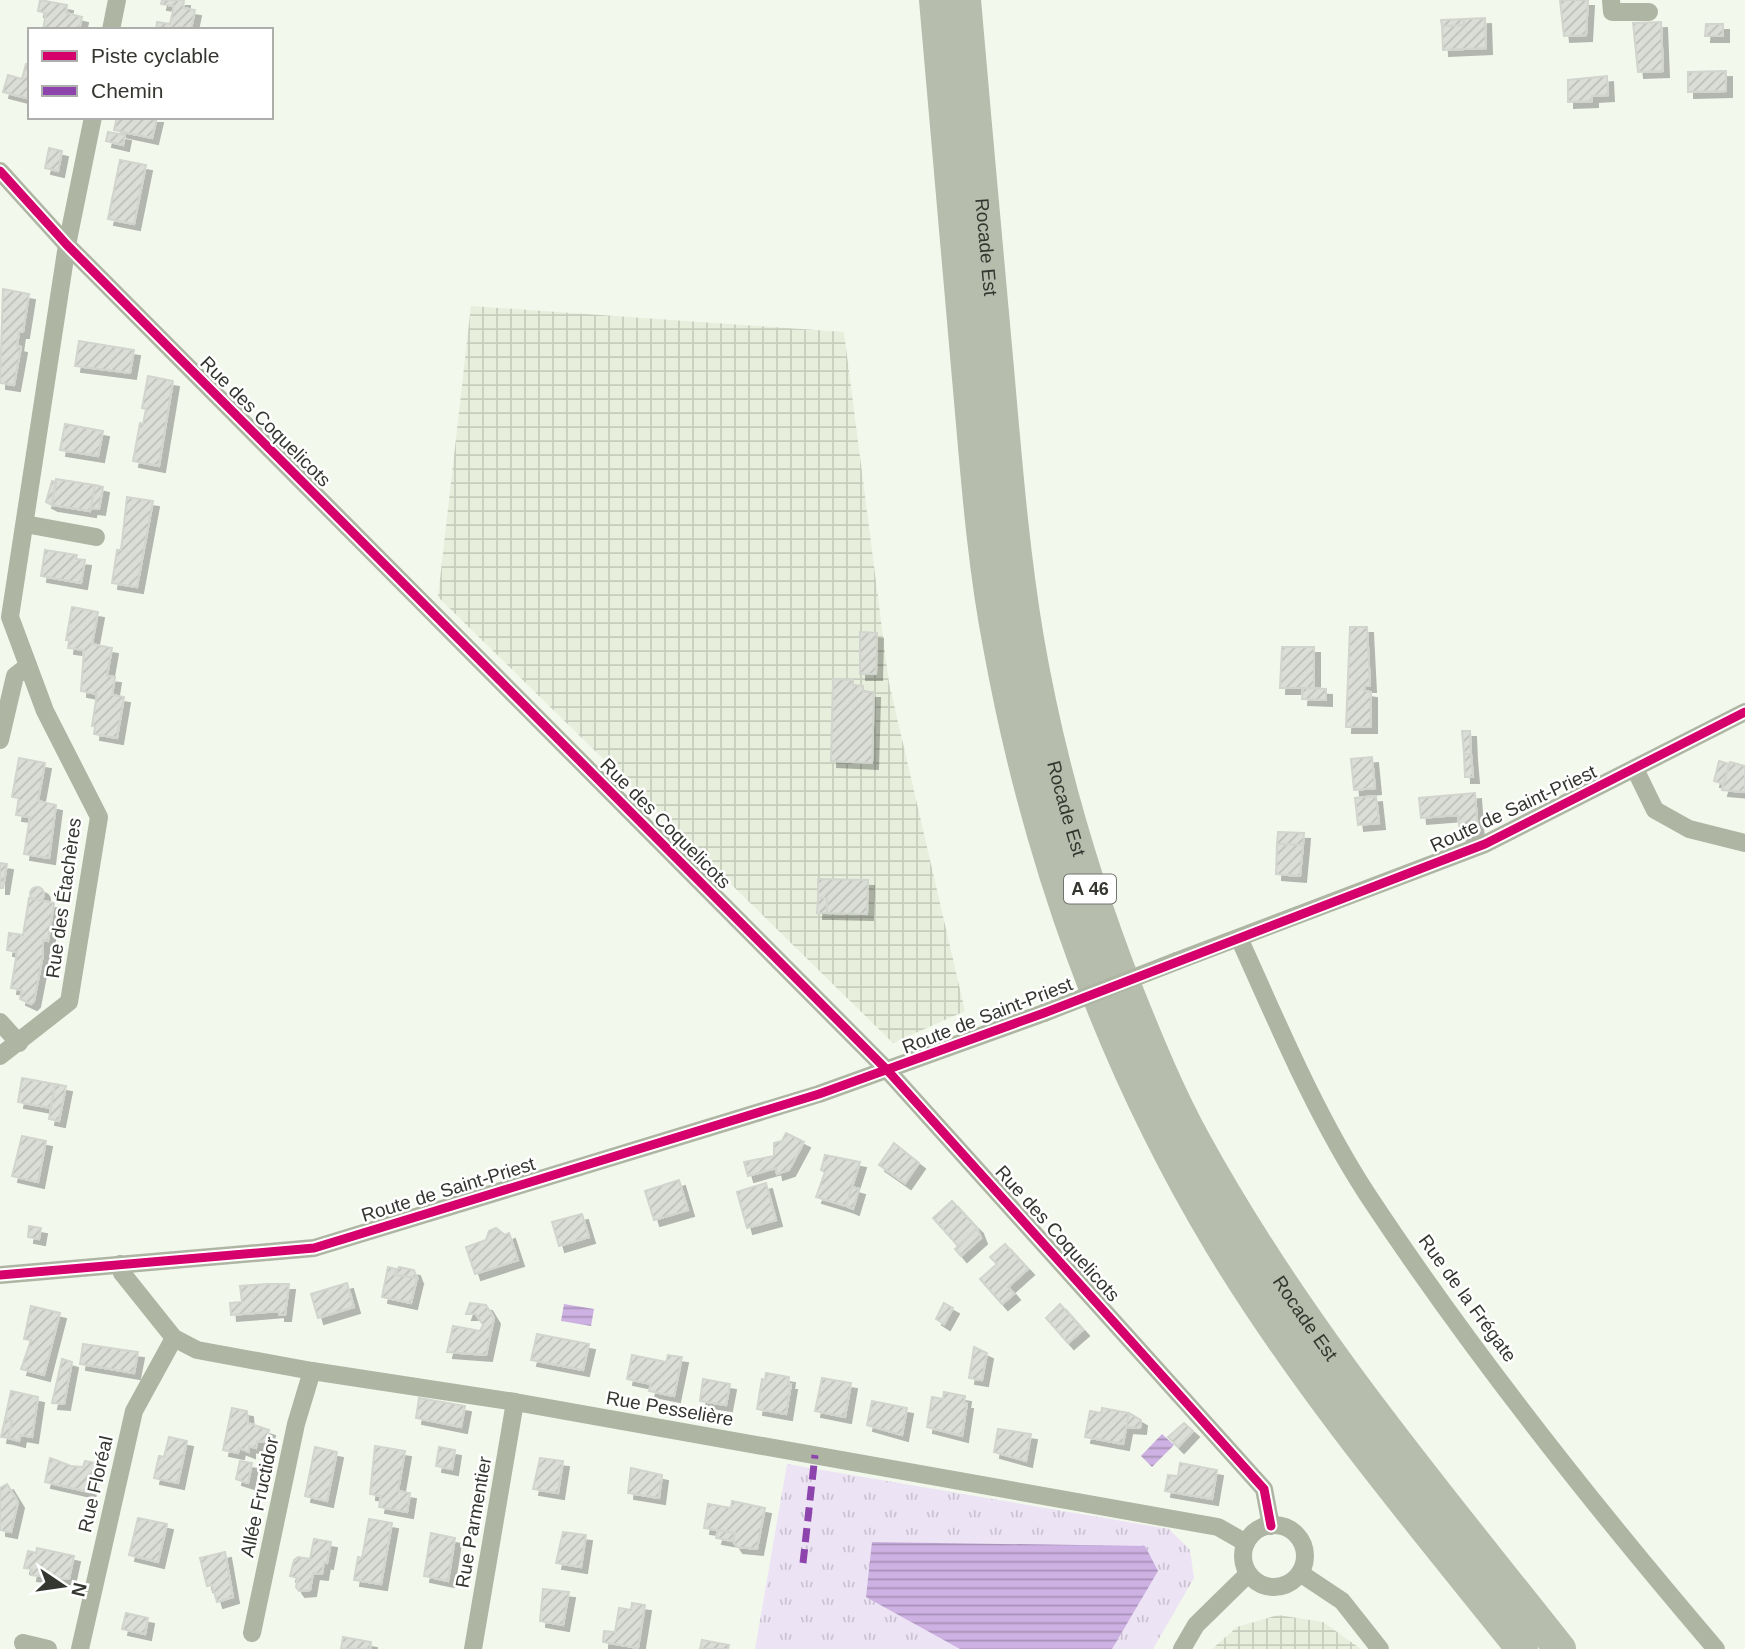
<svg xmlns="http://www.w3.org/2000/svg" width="1745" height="1649" viewBox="0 0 1745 1649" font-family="Arial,sans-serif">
<defs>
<pattern id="industrial-grid" width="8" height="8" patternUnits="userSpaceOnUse" patternTransform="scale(1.75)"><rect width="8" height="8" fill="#e7eedc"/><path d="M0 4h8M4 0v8" fill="none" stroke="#c7cdbd"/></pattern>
<pattern id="park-tufts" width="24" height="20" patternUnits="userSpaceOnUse" patternTransform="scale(1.75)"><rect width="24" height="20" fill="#ece3f4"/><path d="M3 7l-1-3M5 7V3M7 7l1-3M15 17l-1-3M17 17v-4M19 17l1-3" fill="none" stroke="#cbc3d2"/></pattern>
<pattern id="water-rules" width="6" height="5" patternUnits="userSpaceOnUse" patternTransform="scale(1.75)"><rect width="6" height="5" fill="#cdb1e2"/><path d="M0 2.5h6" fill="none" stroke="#a791b8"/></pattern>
<pattern id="building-hatch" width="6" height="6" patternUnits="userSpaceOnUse" patternTransform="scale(1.75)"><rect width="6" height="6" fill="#dbded6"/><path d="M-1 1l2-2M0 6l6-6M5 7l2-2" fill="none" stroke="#bdbfb8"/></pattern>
<filter id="shadow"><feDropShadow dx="6" dy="6" stdDeviation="0" flood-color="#0004"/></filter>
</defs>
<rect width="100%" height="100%" fill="#f3f8ed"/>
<!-- industrial -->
<g fill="url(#industrial-grid)">
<path d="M471 306 844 332 889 683 965 1011 893 1043 438 597Z"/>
<path d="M1278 1615 1323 1622 1361 1649H1212L1237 1627Z"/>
</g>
<!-- park -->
<path fill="url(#park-tufts)" d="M787 1464 1169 1529 1190 1550 1194 1578 1153 1649H755Z"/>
<!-- water -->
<g fill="url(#water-rules)">
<path d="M564 1304 594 1309 591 1326 561 1321Z"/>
<path d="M1162 1434 1174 1445 1152 1467 1141 1456Z"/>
<path d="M872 1542 1145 1546 1158 1571 1112 1649H960L866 1597Z"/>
</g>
<!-- building -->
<g fill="url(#building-hatch)" stroke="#d2d5cd" stroke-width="2" filter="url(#shadow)">
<path d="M40 0 67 5 66 13 82 17 79 30H43L46 13 38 11Z"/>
<path d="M162 0H184L183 8 195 10 191 29 179 27 178 30H156L157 22 170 24 174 6 161 4Z"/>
<path d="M1560 0H1588L1586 35 1564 36Z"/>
<path d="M1485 18 1486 48 1443 50 1442 26 1464 25V19Z"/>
<path d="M1464 19V25L1442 26 1441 20Z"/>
<path d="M1661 22 1663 71 1638 72 1633 23Z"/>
<path d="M1706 24H1723V36H1705Z"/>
<path d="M26 64 30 65V99L3 92 8 75 22 79Z"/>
<path d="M1726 71V91L1688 92V72Z"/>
<path d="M1607 76 1608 95 1592 96V101L1568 102V80Z"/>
<path d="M117 117H157L152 138 114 130Z"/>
<path d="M108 132 125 135 123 145 106 141Z"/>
<path d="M49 148 62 151 58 171 45 168Z"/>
<path d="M120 160 146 165 134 224 108 219Z"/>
<path d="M3 289 29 294 23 332H19L17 346 21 347 14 385 0 383Z"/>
<path d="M79 341 134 350 130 373 75 366Z"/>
<path d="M148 376 173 381 159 466 133 461 140 423 143 424 146 409 142 408Z"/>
<path d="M65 424 103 431 98 456 60 450Z"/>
<path d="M56 479 95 485 90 511 52 505Z"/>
<path d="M52 481 56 482 52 505 46 502Z"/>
<path d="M95 485 103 487 99 509 91 508Z"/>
<path d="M127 497 153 501 137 587 112 583 117 550H121Z"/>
<path d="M45 550 77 555 76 559 85 560 81 583 41 576Z"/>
<path d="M72 607 98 612 92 644 112 648 107 676 115 677 112 695 124 697 117 738 94 734 95 726H92L97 694 81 691 84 650 68 648 69 640H66Z"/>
<path d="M1350 627H1367L1370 686H1365L1364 691 1371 692V727H1346Z"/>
<path d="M860 632 877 633 876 674H860Z"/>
<path d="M1282 647H1314V688H1280Z"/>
<path d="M833 679 853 680V685L863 686V692H874L872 763 831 761Z"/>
<path d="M1303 688 1326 689V700L1302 699Z"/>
<path d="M1462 731H1470L1471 754H1464Z"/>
<path d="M1464 754H1471L1473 777H1465Z"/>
<path d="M1372 757 1375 788 1354 790 1351 759Z"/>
<path d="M19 758 45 763 38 801 56 805 49 858 24 854 30 817 16 815 19 798 12 797Z"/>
<path d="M1719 761 1729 764 1724 784 1714 781Z"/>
<path d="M1730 762 1745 766V792L1722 790Z"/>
<path d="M1475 793 1478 833 1461 840 1458 815 1421 818 1419 798Z"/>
<path d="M1376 796 1379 823 1358 825 1355 798Z"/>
<path d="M1278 832 1304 833 1303 845 1277 844Z"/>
<path d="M1277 844 1303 845 1300 876 1276 874Z"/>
<path d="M0 863 7 864 3 888H0Z"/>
<path d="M818 879 868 880 867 914 827 913V898H818Z"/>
<circle cx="37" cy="894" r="7"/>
<path d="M29 898 54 903 48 941 43 940V955L34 1001 31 1004 20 999 22 990 11 988 17 952 7 950 9 933 23 935Z"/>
<path d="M818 898H827V913H817Z"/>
<path d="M22 1078 55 1084 51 1108 18 1102Z"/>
<path d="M55 1084 66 1086 59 1121 49 1119Z"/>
<path d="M786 1133 804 1142 789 1170 777 1174 776 1168 748 1176 744 1162 774 1156V1143L782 1141Z"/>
<path d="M22 1136 46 1141 38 1182 12 1176Z"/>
<path d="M894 1143 919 1163 905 1183 879 1165Z"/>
<path d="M825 1155 860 1162 846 1206 816 1197 825 1172 821 1170Z"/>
<path d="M679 1180 688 1210 654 1220 645 1191Z"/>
<path d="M766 1183 776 1220 747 1228 737 1192Z"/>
<path d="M852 1187 859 1189 853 1209 846 1206Z"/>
<path d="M952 1201 977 1228 958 1246 933 1218Z"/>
<path d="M582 1214 589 1237 559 1246 552 1222Z"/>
<path d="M29 1226 41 1228 39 1239 28 1237Z"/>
<path d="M496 1228 505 1235 509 1233 518 1260 475 1274 466 1247 486 1240 489 1231Z"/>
<path d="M977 1228 981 1238 961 1256 955 1249Z"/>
<path d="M1005 1244 1028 1269 1008 1287 1014 1294 1002 1304 980 1279 997 1264 990 1257Z"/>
<path d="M388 1267 396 1269 395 1275 417 1278 411 1303 382 1297Z"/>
<path d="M399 1267 414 1270 417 1278 395 1275Z"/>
<path d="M347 1283 354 1307 318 1318 311 1294Z"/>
<path d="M268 1284H289L285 1315H279V1311L231 1315 230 1303 242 1302 240 1286Z"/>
<path d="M470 1303 486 1305 494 1318 486 1355 447 1352 453 1326 480 1331 483 1325 476 1314H466Z"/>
<path d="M944 1303 953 1308 944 1324 936 1319Z"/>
<path d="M1060 1304 1083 1330 1068 1343 1046 1318Z"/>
<path d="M31 1306 60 1313 44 1375 21 1369 31 1340 24 1339Z"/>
<path d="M537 1334 589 1344 583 1370 531 1360Z"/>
<path d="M83 1344 138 1352 134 1373 80 1364Z"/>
<path d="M974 1347 987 1353 982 1380 969 1378Z"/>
<path d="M632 1355 666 1362 668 1355 682 1357 674 1396 649 1391 651 1384 627 1379Z"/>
<path d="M62 1359 72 1362 64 1404 52 1403Z"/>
<path d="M766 1373 789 1377 788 1384H791L786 1414 757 1409 762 1379 765 1380Z"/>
<path d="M822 1378 851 1383 845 1417 815 1411Z"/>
<path d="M703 1379 730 1384 726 1405 700 1401Z"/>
<path d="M11 1391 38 1397 32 1437 20 1435 19 1441 8 1438 12 1421 5 1419Z"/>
<path d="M944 1392 965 1396 964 1403H967L962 1436 927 1427 932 1397 943 1399Z"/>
<path d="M419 1398 465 1406 461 1427 416 1418Z"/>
<path d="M872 1401 907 1408 902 1435 867 1425Z"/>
<path d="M232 1408 247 1411 248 1423 269 1430 266 1442 257 1441 256 1448 249 1446V1452L239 1448 238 1453 223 1450Z"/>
<path d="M1102 1408 1129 1413 1123 1444 1085 1437 1090 1411 1101 1413Z"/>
<path d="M1129 1413 1141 1420 1140 1428 1126 1427Z"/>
<path d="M5 1419 12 1421 8 1438 1 1437Z"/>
<path d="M1184 1423 1193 1431 1178 1447 1168 1437Z"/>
<path d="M998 1429 1031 1434 1026 1461 994 1452Z"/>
<path d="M169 1437 187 1441 178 1483 154 1478 159 1456 164 1457Z"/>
<path d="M375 1446 405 1451 398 1491 410 1493 407 1512 379 1507 381 1496 370 1494Z"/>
<path d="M315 1447 337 1452 327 1501 305 1496Z"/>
<path d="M439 1447 455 1450 452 1469 436 1466Z"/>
<path d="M50 1458 71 1466 83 1467 85 1461 96 1463 89 1492 45 1482Z"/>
<path d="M540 1458 563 1461 558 1493 533 1489Z"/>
<path d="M240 1461 252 1463 248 1483 236 1479Z"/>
<path d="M1180 1463 1217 1470 1212 1499 1165 1491 1168 1475 1178 1476Z"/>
<path d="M631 1468 662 1475 659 1498 628 1493Z"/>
<path d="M7 1484 18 1502 11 1532 0 1530V1488Z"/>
<path d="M732 1501 765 1508 757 1549 737 1547 733 1541 735 1533 704 1528 708 1504 731 1508Z"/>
<path d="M138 1518 167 1524 158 1562 129 1555Z"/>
<path d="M369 1519 392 1523 381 1584 354 1580 358 1557 362 1558Z"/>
<path d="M718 1530 735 1533 733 1541 716 1538Z"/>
<path d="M563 1532 586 1535 581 1567 556 1563Z"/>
<path d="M431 1533 455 1538 448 1581 424 1576Z"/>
<path d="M314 1539 331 1542 327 1563 324 1562 322 1574 313 1573 310 1590 299 1591 296 1587 298 1578 290 1576 294 1560 298 1557 310 1559Z"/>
<path d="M37 1548 74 1556 69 1579 31 1575 32 1569 24 1568 28 1551 36 1553Z"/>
<path d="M225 1552 233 1597 217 1602 212 1585 207 1586 200 1558Z"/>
<path d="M543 1589 569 1592 563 1625 540 1621Z"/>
<path d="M632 1603 645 1605 638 1648 603 1642 604 1631 615 1632 619 1608 631 1610Z"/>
<path d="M126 1613 148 1618 145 1634 122 1629Z"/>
<path d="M343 1637 371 1642 370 1649H341Z"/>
<path d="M702 1640 729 1645 728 1649H700Z"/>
</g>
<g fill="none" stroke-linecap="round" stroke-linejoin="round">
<!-- minor -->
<g stroke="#aeb5a3" stroke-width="18">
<path d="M1611 0 1612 12H1649"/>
<path d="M111 30 117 0"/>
<path d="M0 171 67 245 888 1071 1264 1489 1271 1526"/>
<path d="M25 524 96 537"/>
<path d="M0 740 15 676 28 666"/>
<path d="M1635 769 1655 810 1689 829 1745 843"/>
<path d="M1239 938C1278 1024 1315 1114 1367 1194 1472 1353 1592 1504 1716 1649"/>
<path d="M1177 961 1485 844 1745 712"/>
<path d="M0 1022 19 1043"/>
<path d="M0 1056 69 1002 99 817 45 711 10 617 67 245 93 117"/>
<path d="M120 1264 122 1273 174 1338 197 1350 312 1371 515 1402 1218 1527 1246 1543"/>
<path d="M0 1275 314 1248 819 1094 1044 1013"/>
<circle cx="1274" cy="1556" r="31"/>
<path d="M1300 1573 1342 1601 1380 1649"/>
<path d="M252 1633 296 1424 312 1371"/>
<path d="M23 1643 48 1649"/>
<path d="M80 1649 134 1411 174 1338"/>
<path d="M473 1649 515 1402"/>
<path d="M1182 1649 1196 1625 1248 1574"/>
</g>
<!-- motorway -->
<g stroke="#b7bdac" stroke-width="32">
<path d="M935 0C946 126 957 252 968 378 976 467 982 558 999 646 1037 856 1110 1061 1220 1244 1307 1388 1417 1518 1522 1649"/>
<path id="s1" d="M965 0C976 123 986 246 998 369 1006 459 1013 550 1028 639 1049 761 1084 880 1129 995 1149 1045 1170 1096 1196 1143 1297 1327 1431 1486 1560 1649"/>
</g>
<!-- minor-bridge -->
<path stroke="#aeb5a3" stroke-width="18" d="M1044 1013 1177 961"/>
<!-- quiet -->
<path stroke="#8e44ad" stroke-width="7" stroke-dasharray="14 7" stroke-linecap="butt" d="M803 1563 815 1455"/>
<defs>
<g id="cycleway">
<path d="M0 171 67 245 888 1071 1264 1489 1271 1526"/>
<path d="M0 1275 314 1248 819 1094 1044 1013 1485 844 1745 712"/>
</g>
</defs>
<!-- cycleway casing -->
<use href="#cycleway" stroke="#fff" stroke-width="13"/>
<!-- cycleway -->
<use href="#cycleway" stroke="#d6006c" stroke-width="9"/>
</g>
<g text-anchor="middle" stroke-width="5" stroke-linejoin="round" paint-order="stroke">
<!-- shield labels -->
<rect fill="#fff" stroke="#71736e" stroke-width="2" x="1064" y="874.5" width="52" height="29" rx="5"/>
<g font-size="18" font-weight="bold" fill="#343730">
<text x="1090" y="895">A 46</text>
</g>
<!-- street labels -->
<g font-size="19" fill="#343730" stroke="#fff">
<text dy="7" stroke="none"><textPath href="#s1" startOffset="248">Rocade Est</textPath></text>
<text transform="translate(266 421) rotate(45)" y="7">Rue des Coquelicots</text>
<text dy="7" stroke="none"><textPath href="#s1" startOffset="816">Rocade Est</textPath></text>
<text transform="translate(1513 808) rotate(-25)" y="7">Route de Saint-Priest</text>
<text transform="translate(666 823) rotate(45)" y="7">Rue des Coquelicots</text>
<text transform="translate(63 898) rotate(-82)" y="7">Rue des Étachères</text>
<text transform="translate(987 1015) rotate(-21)" y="7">Route de Saint-Priest</text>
<text transform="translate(448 1189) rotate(-17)" y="7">Route de Saint-Priest</text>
<text transform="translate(1058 1233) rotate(48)" y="7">Rue des Coquelicots</text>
<text transform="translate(1468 1298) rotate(54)" y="7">Rue de la Frégate</text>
<text dy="7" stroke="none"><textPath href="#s1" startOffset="1382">Rocade Est</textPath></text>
<text transform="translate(670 1408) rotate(10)" y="7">Rue Pesselière</text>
<text transform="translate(95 1484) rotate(-77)" y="7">Rue Floréal</text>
<text transform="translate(259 1497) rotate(-78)" y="7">Allée Fructidor</text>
<text transform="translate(473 1522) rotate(-80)" y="7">Rue Parmentier</text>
</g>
</g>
<!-- legend -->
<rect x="28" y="28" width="245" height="91" fill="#ffffff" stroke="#aeafac" stroke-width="2"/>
<rect x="42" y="51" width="35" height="10" fill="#d6006c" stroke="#aeafac" stroke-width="2"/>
<text x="91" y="63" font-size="21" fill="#343730">Piste cyclable</text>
<rect x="42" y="86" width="35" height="10" fill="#8e44ad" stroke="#aeafac" stroke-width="2"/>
<text x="91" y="98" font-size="21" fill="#343730">Chemin</text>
<!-- north arrow -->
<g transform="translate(63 1586) rotate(103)" stroke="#ffffff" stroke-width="5" paint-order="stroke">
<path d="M0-5L12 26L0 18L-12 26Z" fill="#343730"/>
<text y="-10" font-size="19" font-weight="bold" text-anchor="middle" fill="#343730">N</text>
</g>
</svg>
